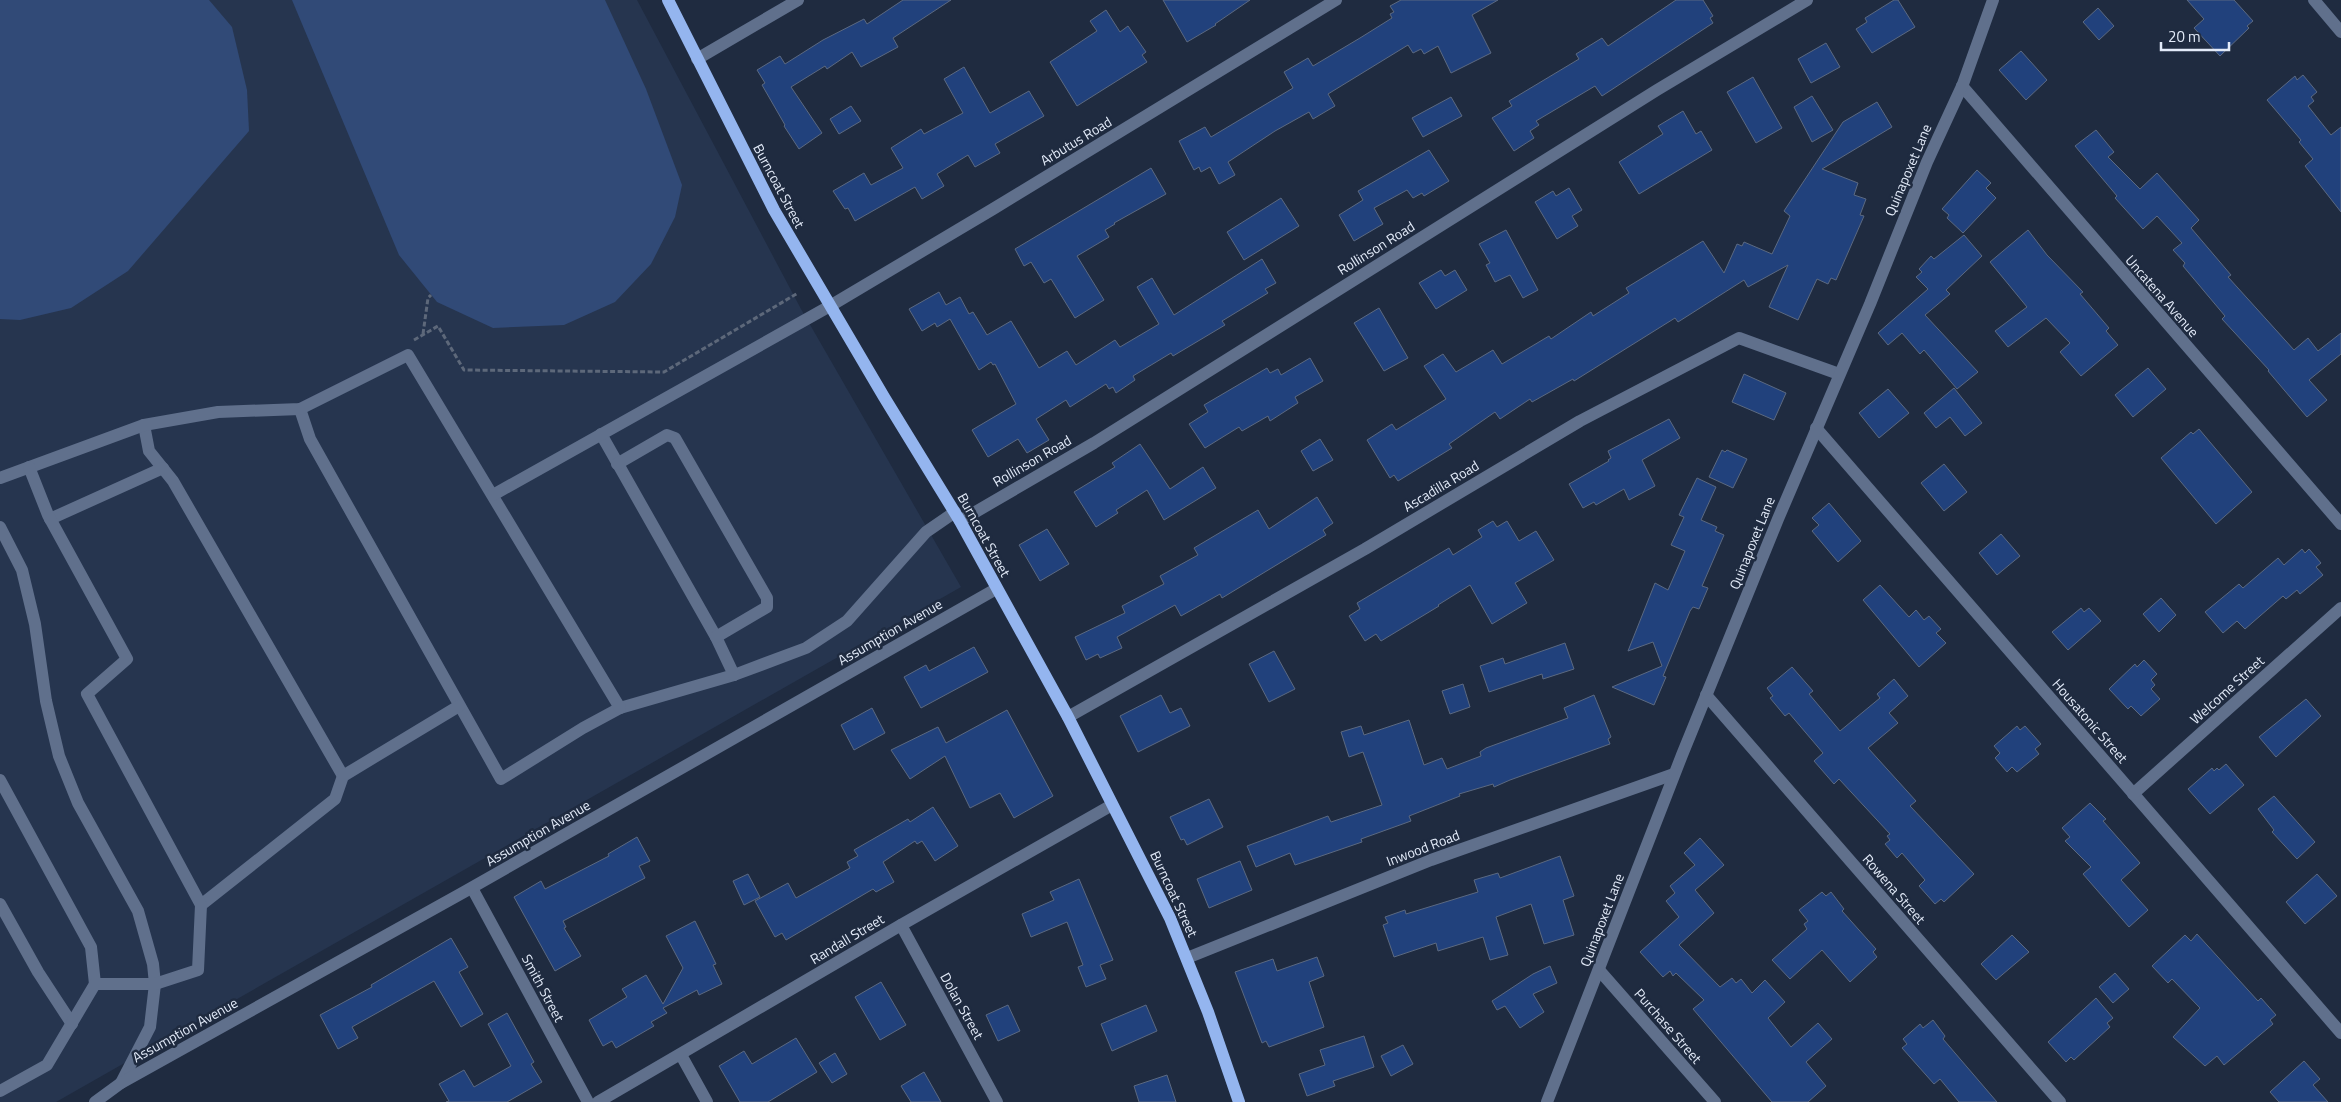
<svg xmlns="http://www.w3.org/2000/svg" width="2341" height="1102" viewBox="0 0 2341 1102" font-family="'Titillium Web',sans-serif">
<rect width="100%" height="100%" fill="#1f2b40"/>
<!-- built -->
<path fill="#26354f" d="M0 0H637L801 309 961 587 56 1102H0Z"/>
<!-- green -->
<g fill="#314a77">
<path d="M0 0H209L232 27 247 90 249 131 128 271 71 308 20 320 0 319Z"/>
<path d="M292 0H605L646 89 682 185 675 217 651 264 615 302 564 325 493 328 437 302 399 255Z"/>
</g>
<!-- building -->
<g fill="#21417c" stroke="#5b6981">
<path d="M903 0H951L893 38 898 47 861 67 852 52 827 69 825 66 791 87 822 133 799 149 784 126 785 125 762 85 765 83 757 70 780 56 785 64 823 40 864 19 867 24Z"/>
<path d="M1163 0H1250L1215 24 1216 25 1187 42Z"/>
<path d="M1401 0H1498L1472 15 1491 53 1451 73 1438 46 1424 54 1421 49 1413 53 1408 45 1328 94 1335 106 1313 119 1309 112 1275 131 1228 162 1235 175 1219 184 1210 167 1201 172 1199 167 1194 170 1179 141 1205 127 1211 137 1293 88 1284 72 1308 58 1313 66 1360 38 1392 18 1390 14 1394 12 1390 6Z"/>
<path d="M1676 0H1703L1713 16 1710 18 1713 23 1602 96 1595 86 1536 121 1539 125 1530 131 1534 138 1514 151 1492 118 1512 106 1509 101 1579 59 1576 54 1602 38 1608 46Z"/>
<path d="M1894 0H1898L1915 27 1872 53 1856 29 1867 22 1865 18Z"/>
<path d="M2187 0H2234L2253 21 2247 26 2249 28 2220 56 2194 28 2204 19Z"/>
<path d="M2098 8 2114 26 2099 40 2083 22Z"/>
<path d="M1106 10 1120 32 1128 26 1146 52 1142 55 1147 62 1077 106 1050 62 1097 31 1090 21Z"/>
<path d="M1826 43 1840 67 1811 83 1798 59Z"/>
<path d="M2021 51 2047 80 2026 100 1999 70Z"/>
<path d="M964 67 990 113 1029 91 1044 116 995 144 1000 153 975 167 968 155 937 174 944 186 922 199 915 187 855 221 848 208 845 209 833 191 864 173 871 185 903 168 891 148 921 129 924 134 963 113 944 79Z"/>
<path d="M2303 75 2317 92 2311 97 2314 101 2308 106 2331 135 2341 127V212L2305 166 2313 159 2299 142 2301 140 2267 100 2295 76 2297 80Z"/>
<path d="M1753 77 1782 128 1756 143 1727 92Z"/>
<path d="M1812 96 1833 130 1812 142 1794 107Z"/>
<path d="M1451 97 1462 116 1423 137 1412 118Z"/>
<path d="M1877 102 1892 127 1822 169 1858 183 1854 195 1866 199 1860 215 1864 216 1836 280 1831 278 1828 284 1817 279 1798 320 1769 307 1788 265 1748 287 1744 280 1678 322 1675 318 1574 381 1573 379 1532 402 1530 399 1500 419 1495 412 1449 444 1452 448 1398 481 1394 475 1390 478 1367 440 1392 424 1396 430 1446 399 1424 366 1443 354 1456 372 1493 350 1502 364 1549 336 1551 339 1591 312 1593 316 1629 293 1626 288 1703 241 1724 273 1737 244 1742 246 1744 242 1772 254 1790 216 1784 211 1843 122Z"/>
<path d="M851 106 861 121 839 134 830 119Z"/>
<path d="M1683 111 1696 134 1701 131 1712 150 1639 194 1619 162 1663 134 1658 126Z"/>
<path d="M2096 130 2114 152 2108 157 2140 189 2157 173 2199 220 2191 228 2231 275 2228 277 2294 350 2308 338 2318 351 2341 333V354L2309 380 2327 400 2307 417 2268 371 2269 370 2222 319 2225 316 2183 266 2185 263 2173 250 2182 243 2157 216 2143 229 2115 198 2117 196 2075 146Z"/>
<path d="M1429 150 1449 181 1424 196 1422 193 1413 198 1407 190 1374 208 1383 224 1354 241 1339 215 1363 200 1358 191Z"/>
<path d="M1151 168 1166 194 1114 223 1115 224 1105 230 1109 237 1077 256 1104 300 1075 318 1051 279 1044 283 1031 262 1024 266 1015 249Z"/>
<path d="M1977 170 1991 183 1986 188 1996 198 1963 233 1947 218 1949 215 1942 209Z"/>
<path d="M1569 188 1582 210 1572 216 1578 226 1557 239 1535 202 1553 191 1556 196Z"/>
<path d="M1281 198 1299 226 1244 260 1227 232Z"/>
<path d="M1506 230 1538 290 1523 298 1510 275 1495 282 1486 265 1490 263 1479 244Z"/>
<path d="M2028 230 2047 255 2083 292 2080 294 2109 328 2106 331 2118 345 2081 376 2060 352 2070 343 2046 318 2008 347 1995 331 2027 307 1990 262Z"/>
<path d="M1964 235 1982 256 1946 290 1950 294 1925 315 1978 372 1957 389 1924 350 1920 354 1902 333 1888 345 1878 333 1928 289 1916 277 1922 272 1919 269 1931 256 1934 259Z"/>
<path d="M1262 259 1276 283 1265 289 1268 293 1222 321 1225 325 1173 356 1171 353 1133 376 1135 380 1116 393 1113 387 1109 389 1106 384 1070 407 1066 400 1036 419 1049 440 1027 453 1018 439 988 457 972 430 1016 404 995 364 993 365 991 362 979 370 950 319 937 327 935 323 922 331 909 309 939 292 946 305 960 297 969 314 973 312 987 335 1011 321 1039 368 1067 351 1076 365 1115 340 1120 347 1159 324 1137 287 1152 278 1174 315Z"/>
<path d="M1441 270 1445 276 1455 270 1467 290 1436 309 1419 283Z"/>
<path d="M1379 308 1408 358 1384 371 1354 323Z"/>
<path d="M1310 358 1323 381 1295 397 1298 403 1270 421 1268 416 1242 431 1239 427 1205 448 1189 424 1208 412 1204 405 1267 368 1270 373 1278 369 1281 375Z"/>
<path d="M2148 368 2166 389 2133 417 2115 395Z"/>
<path d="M1744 374 1786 393 1774 420 1732 402Z"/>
<path d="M1954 388 1982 423 1965 436 1950 417 1936 428 1924 413Z"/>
<path d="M1888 389 1909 413 1879 438 1859 413Z"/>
<path d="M1669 419 1680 438 1642 460 1655 486 1629 500 1624 489 1596 505 1594 502 1583 508 1569 484 1609 461 1608 460 1611 458 1608 451Z"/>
<path d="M2199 429 2252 492 2216 524 2161 458 2191 432 2193 434Z"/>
<path d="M1320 439 1333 460 1313 471 1301 451Z"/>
<path d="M1140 444 1170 489 1203 467 1216 488 1164 520 1147 490 1116 510 1118 513 1096 527 1074 492 1115 467 1112 463Z"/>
<path d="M1722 450 1725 452 1727 450 1747 459 1733 488 1709 477Z"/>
<path d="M1944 464 1967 492 1944 511 1921 483Z"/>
<path d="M1697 478 1716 487 1701 520 1717 527 1715 531 1724 535 1702 586 1708 588 1699 609 1693 607 1690 611 1663 676 1666 677 1654 705 1612 687 1662 666 1653 642 1628 651 1655 583 1668 590 1685 551 1671 545 1684 517 1679 515Z"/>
<path d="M1317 497 1333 523 1323 530 1326 535 1222 598 1220 594 1181 616 1175 605 1117 637 1122 648 1100 658 1098 654 1086 660 1075 637 1125 613 1122 606 1164 584 1160 576 1198 555 1194 548 1258 510 1269 529Z"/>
<path d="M1829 503 1861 541 1838 562 1812 531 1819 525 1812 518Z"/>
<path d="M1493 521 1497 527 1507 521 1519 541 1536 531 1554 560 1515 583 1527 603 1492 624 1470 585 1438 605 1439 606 1381 641 1376 634 1365 641 1349 616 1360 609 1357 603 1449 548 1453 555 1482 537 1478 530Z"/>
<path d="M1047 529 1069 564 1040 581 1019 545Z"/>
<path d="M2001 534 2020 556 1997 575 1979 553Z"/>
<path d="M2302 549 2305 553 2309 549 2321 563 2316 567 2323 575 2300 594 2297 590 2286 599 2283 596 2245 629 2237 621 2223 633 2205 612 2239 584 2243 588 2278 558 2284 565Z"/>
<path d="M1880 585 1909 617 1916 610 1924 620 1929 616 1941 629 1936 633 1946 643 1919 667 1863 600Z"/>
<path d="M2161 598 2176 615 2159 632 2143 614Z"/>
<path d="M2081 608 2084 612 2089 608 2101 621 2068 650 2052 632Z"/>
<path d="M1565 643 1574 669 1543 679 1542 674 1489 692 1480 666 1503 658 1505 664Z"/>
<path d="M974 647 988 672 921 708 904 677 926 665 929 671Z"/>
<path d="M1274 651 1295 689 1269 702 1249 664Z"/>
<path d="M2144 660 2157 674 2151 680 2155 685 2151 689 2160 699 2141 716 2131 706 2128 709 2109 689 2135 664 2137 667Z"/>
<path d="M1792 667 1813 691 1809 694 1840 731 1880 698 1877 694 1894 679 1908 696 1889 713 1898 723 1868 748 1916 801 1910 806 1974 874 1944 902 1941 899 1935 904 1919 886 1925 880 1902 853 1897 858 1885 844 1890 840 1887 836 1890 834 1839 779 1834 784 1814 761 1823 753 1789 713 1785 716 1770 698 1773 696 1767 688Z"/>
<path d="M1463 684 1470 707 1450 714 1442 691Z"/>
<path d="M1161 695 1170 713 1181 708 1190 726 1138 752 1120 716Z"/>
<path d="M1594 695 1611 737 1608 739 1610 744 1510 780 1494 787 1493 784 1459 794 1460 796 1409 816 1411 821 1361 839 1362 842 1295 865 1290 853 1256 867 1247 846 1328 816 1331 822 1382 805 1363 752 1349 757 1341 732 1361 726 1364 735 1409 720 1424 765 1442 758 1447 769 1481 756 1480 752 1486 748 1568 718 1564 708Z"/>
<path d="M2306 699 2321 716 2276 757 2259 737Z"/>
<path d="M872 708 885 733 854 750 841 725Z"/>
<path d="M1007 710 1053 796 1014 818 1000 793 970 808 945 756 910 779 891 750 938 727 946 743Z"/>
<path d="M2017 726 2020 730 2025 726 2041 744 2035 749 2039 754 2017 772 2012 767 2007 772 1995 758 2000 753 1994 746Z"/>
<path d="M2226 764 2244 785 2210 814 2188 789 2212 768 2214 771 2217 768 2219 770Z"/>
<path d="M2274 796 2315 842 2297 859 2272 832 2274 830 2258 809Z"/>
<path d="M1209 799 1223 827 1187 845 1184 839 1181 840 1170 817Z"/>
<path d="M2090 803 2106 819 2103 821 2140 863 2121 880 2148 910 2129 927 2083 874 2091 867 2065 841 2070 837 2062 828Z"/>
<path d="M933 807 958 846 935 861 922 841 917 844 915 841 883 862 894 882 876 892 873 889 786 940 782 933 775 937 755 901 788 883 796 898 850 868 847 862 858 856 854 850 908 819 910 822Z"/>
<path d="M637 837 650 861 639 866 645 878 563 921 566 927 564 928 581 956 555 971 514 897 541 881 545 889 609 856 608 854Z"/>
<path d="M1700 838 1724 865 1695 890 1714 913 1679 945 1720 987 1732 978 1736 983 1741 979 1752 993 1765 980 1785 1002 1768 1018 1791 1047 1818 1023 1832 1039 1806 1062 1826 1086 1808 1102H1772L1693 1009 1704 1000 1676 973 1673 976 1670 971 1663 977 1640 952 1679 917 1666 901 1675 893 1670 886 1695 865 1684 853Z"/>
<path d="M1560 856 1574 896 1563 900 1574 935 1544 944 1531 904 1496 917 1508 955 1490 960 1483 937 1438 951 1436 943 1394 957 1383 925 1388 923 1385 917 1405 910 1406 914 1478 892 1474 880 1498 873 1500 878Z"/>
<path d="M1240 861 1252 890 1209 908 1197 879Z"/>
<path d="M748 874 760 897 744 905 733 881Z"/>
<path d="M2317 874 2337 896 2305 924 2286 902Z"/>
<path d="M1079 879 1113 960 1100 965 1106 979 1086 987 1078 967 1083 965 1067 922 1031 937 1022 914 1054 900 1050 892Z"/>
<path d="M1822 892 1826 896 1831 892 1844 909 1842 911 1876 949 1873 952 1877 957 1850 982 1822 950 1790 979 1772 960 1807 929 1804 924 1808 921 1799 910Z"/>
<path d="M695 921 716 964 713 965 722 984 699 995 697 990 663 1008 667 1013 651 1022 654 1026 616 1048 612 1041 603 1046 589 1020 627 997 622 989 646 975 663 1004 683 968 666 936Z"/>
<path d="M2197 934 2258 1001 2261 998 2276 1015 2270 1020 2273 1024 2224 1065 2217 1056 2205 1066 2173 1037 2200 1008 2172 979 2168 983 2152 966 2185 935 2191 941Z"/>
<path d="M2012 935 2029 952 1996 980 1981 964Z"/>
<path d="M451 938 468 967 459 972 483 1014 461 1027 434 981 352 1027 358 1038 338 1049 320 1015 372 987 371 985Z"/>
<path d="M1317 957 1324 976 1309 982 1324 1027 1269 1047 1266 1041 1262 1043 1235 972 1273 959 1277 971Z"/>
<path d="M1550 966 1557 983 1533 994 1544 1012 1520 1028 1505 1006 1497 1010 1492 1001 1533 974Z"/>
<path d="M2115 973 2129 989 2113 1003 2099 987Z"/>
<path d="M881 982 906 1025 880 1040 855 997Z"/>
<path d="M2096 998 2113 1018 2107 1023 2110 1027 2074 1060 2071 1057 2066 1062 2048 1042Z"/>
<path d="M1008 1005 1020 1031 998 1041 986 1015Z"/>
<path d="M1146 1005 1157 1031 1112 1051 1101 1024Z"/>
<path d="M507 1013 534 1062 531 1064 542 1082 507 1102H446L449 1101 439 1084 464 1070 474 1087 511 1066 488 1024Z"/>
<path d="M1933 1020 1945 1036 1943 1039 1997 1102H1959L1940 1079 1934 1084 1902 1048 1907 1044 1903 1039 1920 1024 1923 1028Z"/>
<path d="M1364 1036 1374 1067 1333 1081 1335 1086 1307 1096 1299 1074 1325 1065 1320 1050Z"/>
<path d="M796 1038 817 1072 768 1102H740L719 1066 744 1051 752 1064Z"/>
<path d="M1403 1045 1413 1064 1391 1076 1381 1056Z"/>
<path d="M835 1053 847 1074 832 1083 819 1063Z"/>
<path d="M2304 1061 2320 1079 2313 1085 2328 1102H2279L2270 1092Z"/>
<path d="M924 1072 941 1102H911L901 1086Z"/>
<path d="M1167 1075 1176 1102H1139L1134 1086Z"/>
</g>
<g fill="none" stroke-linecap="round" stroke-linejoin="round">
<!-- path -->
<g stroke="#5d687a" stroke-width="3" stroke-dasharray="5 2.5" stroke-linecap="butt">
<path d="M423 334 428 298 431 295"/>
<path d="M414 340 438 326 464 370 664 372 798 293"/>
</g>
<!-- minor -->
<g stroke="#60708c" stroke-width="12">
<path d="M2314 0 2341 32"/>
<path d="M697 59 798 0"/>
<path d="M1962 86 2341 524"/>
<path d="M300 409 310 439 501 779 583 728 620 708 734 675 806 648 847 621 926 532 955 512"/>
<path d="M144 425 149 451 173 481 343 776"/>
<path d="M1816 428 2341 1033"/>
<path d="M601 434 716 637 734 675"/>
<path d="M617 464 667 435 675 438 767 598V607L716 637"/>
<path d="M0 478 144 425 218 412 300 409 408 355 620 708"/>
<path d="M493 495 830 306 993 209 1336 0"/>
<path d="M50 519 163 468"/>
<path d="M960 521 1094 443 1657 90 1807 0"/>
<path d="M0 527 22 570 35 624 46 701 59 756 78 803 138 911 153 964 155 984 150 1027 121 1083"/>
<path d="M1706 695 2060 1102"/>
<path d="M1068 717 1365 549 1580 421 1739 338 1839 374"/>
<path d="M0 780 91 947 95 984"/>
<path d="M2133 794 2341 608"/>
<path d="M472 888 588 1102"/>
<path d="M0 904 38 972 72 1024"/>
<path d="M201 905 335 799 343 776 459 706"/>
<path d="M901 925 997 1102"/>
<path d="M1187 958 1431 860 1674 774"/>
<path d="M1599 970 1715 1102"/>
<path d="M681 1055 707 1102"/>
<path d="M0 1091 47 1065 95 984H155L198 970 201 905 87 694 127 659 48 515 29 467"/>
<path d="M95 1102 121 1083 464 892 996 589"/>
<path d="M598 1102 901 925 1112 805"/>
<path d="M1547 1102 1682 755 1778 519 1870 304 1927 162 1963 84 1993 0"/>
</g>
<!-- major -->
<path stroke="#94b5ef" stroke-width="12" d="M668 0 774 210 884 397 960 521 1068 717 1170 918 1208 1012 1239 1102"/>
</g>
<g text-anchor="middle" stroke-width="5" stroke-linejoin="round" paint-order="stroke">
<!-- street labels -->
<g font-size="14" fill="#e3ebf9" stroke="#1f2b40">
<text transform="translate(1076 141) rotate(-31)" y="5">Arbutus Road</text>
<text transform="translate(1908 170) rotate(-67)" y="5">Quinapoxet Lane</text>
<text transform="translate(779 186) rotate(62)" y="5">Burncoat Street</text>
<text transform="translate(1376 248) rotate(-32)" y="5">Rollinson Road</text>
<text transform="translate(2162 296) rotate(49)" y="5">Uncatena Avenue</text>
<text transform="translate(1032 461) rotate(-30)" y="5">Rollinson Road</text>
<text transform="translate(1441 486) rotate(-31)" y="5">Ascadilla Road</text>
<text transform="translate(984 535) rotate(61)" y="5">Burncoat Street</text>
<text transform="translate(1752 543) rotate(-68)" y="5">Quinapoxet Lane</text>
<text transform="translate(890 632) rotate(-30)" y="5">Assumption Avenue</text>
<text transform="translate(2227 690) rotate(-42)" y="5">Welcome Street</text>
<text transform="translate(2090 721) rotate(49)" y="5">Housatonic Street</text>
<text transform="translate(538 833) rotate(-30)" y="5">Assumption Avenue</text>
<text transform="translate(1423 848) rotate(-21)" y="5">Inwood Road</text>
<text transform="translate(1894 889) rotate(49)" y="5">Rowena Street</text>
<text transform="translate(1174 894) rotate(65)" y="5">Burncoat Street</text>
<text transform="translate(1602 920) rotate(-69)" y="5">Quinapoxet Lane</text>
<text transform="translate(847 939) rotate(-31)" y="5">Randall Street</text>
<text transform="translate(543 988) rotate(62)" y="5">Smith Street</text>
<text transform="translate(962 1006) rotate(61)" y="5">Dolan Street</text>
<text transform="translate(1668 1026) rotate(49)" y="5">Purchase Street</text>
<text transform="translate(185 1030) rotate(-29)" y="5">Assumption Avenue</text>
</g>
</g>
<!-- scale -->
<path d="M2161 42v8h68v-8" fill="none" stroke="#e3ebf9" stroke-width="2.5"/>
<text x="2168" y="42" font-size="15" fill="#e3ebf9" stroke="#1f2b40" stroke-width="4" paint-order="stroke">20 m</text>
</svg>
